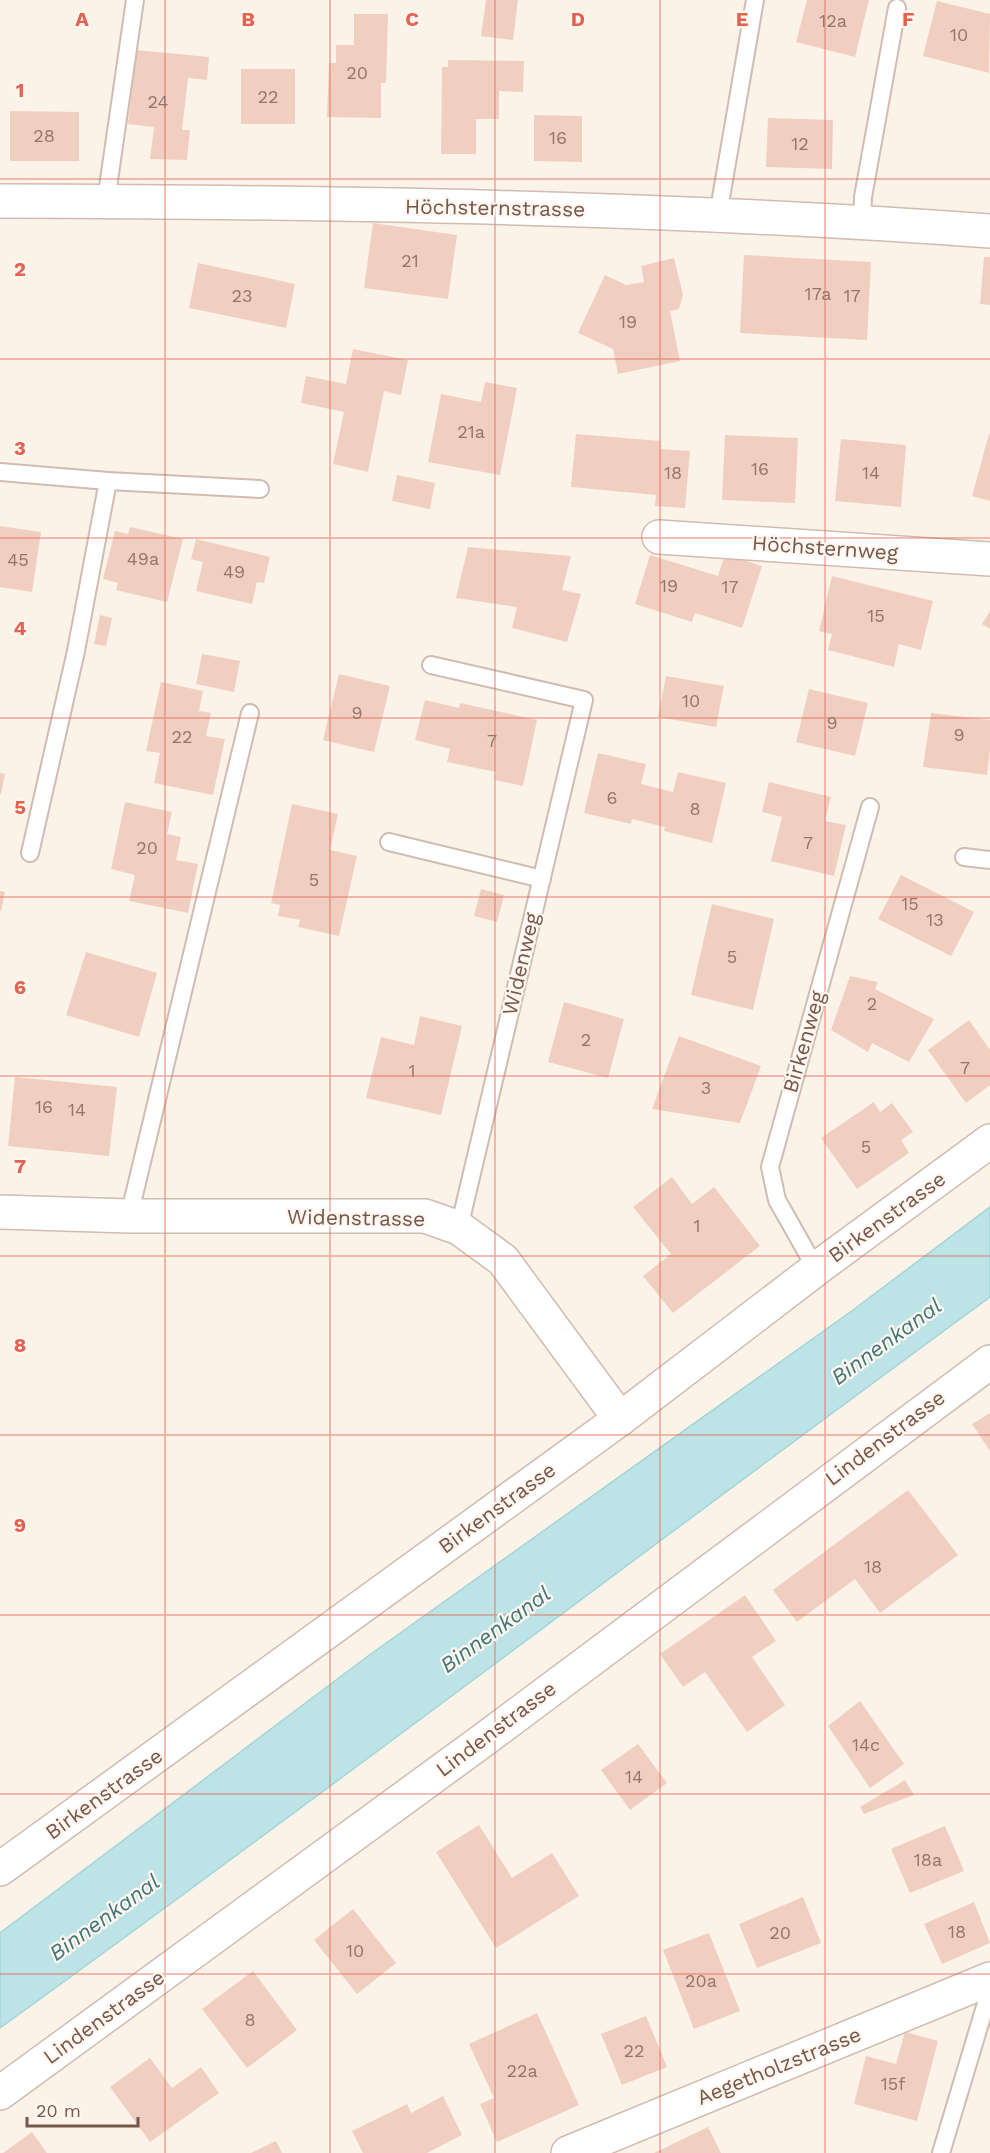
<svg xmlns="http://www.w3.org/2000/svg" width="990" height="2153" viewBox="0 0 990 2153" font-family="'Work Sans',sans-serif">
<rect width="100%" height="100%" fill="#fcf3e8"/>
<!-- water -->
<path fill="#bce4e6" stroke="#a3d5d8" stroke-width="1.5" d="M990 1207V1297C659 1539 333 1788 0 2028V1933L368 1656 853 1310Z"/>
<!-- building -->
<g fill="#f1cfc0">
<path d="M486 0H518L513 40 481 36Z"/>
<path d="M807 0H869L855 57 796 42Z"/>
<path d="M937 1 990 14 989 73 923 56Z"/>
<path d="M354 14H388L386 83H381V118L327 117 329 63H336V45H354Z"/>
<path d="M136 50 209 57 207 80 188 78 182 130H190L187 160 150 159 154 127 128 124Z"/>
<path d="M448 60 524 61 523 92 499 91V119H476V154H441L442 67H448Z"/>
<rect x="241" y="69" width="54" height="55"/>
<path d="M10 111 79 112V161H10Z"/>
<path d="M534 115 582 116V162L534 161Z"/>
<path d="M768 118 833 120 832 169 766 167Z"/>
<path d="M373 223 457 235 448 299 364 288Z"/>
<path d="M744 255 871 262 867 340 740 333Z"/>
<path d="M984 257H990V305L980 304Z"/>
<path d="M674 258 683 295 679 309 670 311 680 361 618 374 613 349 578 333 605 275 626 285 644 282 641 266Z"/>
<path d="M198 263 295 284 286 328 189 308Z"/>
<path d="M353 349 408 360 401 395 384 391 368 472 333 464 344 412 301 403 306 376 346 384Z"/>
<path d="M485 382 517 388 500 475 428 462 441 394 481 402Z"/>
<path d="M576 434 661 441 660 449 690 451 685 508 655 506 656 495 571 487Z"/>
<path d="M989 434H990V501L972 496Z"/>
<path d="M725 435 798 438 795 503 722 500Z"/>
<path d="M841 439 906 445 901 507 835 501Z"/>
<path d="M397 475 435 483 430 509 392 501Z"/>
<path d="M0 526 41 532 32 592 0 587Z"/>
<path d="M130 527 183 539 167 602 116 590 118 583 103 579 115 531 128 534Z"/>
<path d="M196 539 270 557 264 583 257 582 252 604 196 591 203 562 191 559Z"/>
<path d="M468 547 571 556 562 590 581 594 567 642 512 628 517 607 456 598Z"/>
<path d="M725 554 762 566 742 628 695 613 692 622 635 604 650 555 718 576Z"/>
<path d="M832 576 933 601 921 650 899 644 894 667 828 650 832 634 819 631Z"/>
<path d="M990 611V629L982 624Z"/>
<path d="M100 615 112 618 106 646 94 644Z"/>
<path d="M202 654 240 661 234 692 196 684Z"/>
<path d="M339 674 390 686 374 752 323 740Z"/>
<path d="M666 676 724 686 716 727 658 717Z"/>
<path d="M161 682 203 691 199 711 211 713 206 736 225 739 213 795 154 783 160 753 146 751Z"/>
<path d="M809 689 868 703 855 756 796 742Z"/>
<path d="M425 700 459 708 460 703 537 720 523 786 495 780 496 772 447 762 450 749 415 740Z"/>
<path d="M931 713 990 720V750L987 775 923 767Z"/>
<path d="M598 753 646 764 641 784 673 792 678 772 726 783 712 843 664 831 665 827 632 819 631 824 584 813Z"/>
<path d="M0 773 5 774 1 794H0Z"/>
<path d="M769 782 831 797 825 821 846 825 834 876 771 861 782 817 762 812Z"/>
<path d="M125 802 172 812 167 834 181 837 176 860 198 864 188 913 129 901 135 875 111 869Z"/>
<path d="M292 804 338 814 330 850 357 856 339 936 298 927 300 920 278 916 280 905 271 903Z"/>
<path d="M901 875 974 912 951 956 878 919Z"/>
<path d="M481 889 504 895 497 922 474 916Z"/>
<path d="M0 891 5 892 1 911H0Z"/>
<path d="M712 904 774 919 753 1010 691 995Z"/>
<path d="M86 952 157 973 139 1037 66 1015Z"/>
<path d="M850 976 878 982 875 989 934 1019 909 1062 872 1043 868 1052 831 1030Z"/>
<path d="M564 1002 624 1019 608 1078 548 1062Z"/>
<path d="M420 1016 462 1026 441 1115 366 1098 381 1037 414 1045Z"/>
<path d="M969 1020 990 1050V1085L966 1103 928 1050Z"/>
<path d="M679 1036 761 1066 740 1123 652 1109Z"/>
<path d="M15 1077 117 1087 109 1156 8 1146Z"/>
<path d="M874 1102 880 1112 892 1103 913 1132 901 1140 909 1153 857 1189 821 1138Z"/>
<path d="M672 1177 692 1204 714 1187 760 1246 673 1313 643 1276 671 1254 633 1207Z"/>
<path d="M990 1413V1451L972 1424Z"/>
<path d="M908 1490 958 1555 880 1613 855 1579 797 1622 773 1590Z"/>
<path d="M745 1595 776 1641 752 1657 785 1705 747 1732 705 1672 683 1687 660 1654Z"/>
<path d="M860 1701 904 1764 870 1788 828 1726Z"/>
<path d="M638 1744 667 1783 630 1810 601 1770Z"/>
<path d="M905 1780 914 1795 864 1814 860 1807Z"/>
<path d="M479 1825 512 1878 552 1853 579 1896 496 1948 436 1852Z"/>
<path d="M945 1826 964 1871 910 1893 891 1849Z"/>
<path d="M803 1897 821 1943 757 1968 739 1924Z"/>
<path d="M974 1902 990 1943 942 1964 924 1924Z"/>
<path d="M353 1909 396 1963 357 1994 314 1940Z"/>
<path d="M709 1933 740 2011 694 2029 663 1950Z"/>
<path d="M253 1971 297 2030 247 2068 202 2009Z"/>
<path d="M537 2013 579 2105 497 2142 480 2104 494 2098 469 2044Z"/>
<path d="M646 2016 667 2067 622 2085 601 2034Z"/>
<path d="M905 2032 938 2041 917 2121 854 2104 866 2056 896 2064Z"/>
<path d="M150 2058 172 2088 201 2067 219 2093 150 2142 110 2087Z"/>
<path d="M443 2096 462 2135 427 2153H363L352 2131 407 2104 411 2113Z"/>
<path d="M708 2127 721 2153H654Z"/>
<path d="M32 2132 47 2153H3Z"/>
<path d="M276 2141 282 2153H251Z"/>
</g>
<g fill="none" stroke-linecap="round" stroke-linejoin="round">
<defs>
<g id="lane">
<path d="M106 201 135 0"/>
<path d="M718 215 755 0"/>
<path d="M862 222 863 197 897 8"/>
<path d="M0 472 108 481 76 651 30 853"/>
<path d="M108 481 260 489"/>
<path d="M431 665 584 700 459 1228"/>
<path d="M389 842 542 879"/>
<path d="M964 857 990 860"/>
<path d="M129 1216 250 713"/>
<path d="M816 1269 777 1200 770 1167 870 807"/>
<path d="M941 2153 990 1990"/>
</g>
<g id="street">
<path d="M0 201C330 202 661 207 990 231"/>
<path d="M659 537 990 559"/>
<path d="M0 1212 129 1216H425L459 1228 503 1260 620 1419"/>
<path d="M0 1869 620 1419 824 1263 990 1141"/>
<path d="M0 2093 482 1741 990 1362"/>
<path d="M568 2153 990 1979"/>
</g>
</defs>
<!-- lane casing -->
<use href="#lane" stroke="#d0bcb0" stroke-width="20"/>
<!-- street casing -->
<use href="#street" stroke="#d0bcb0" stroke-width="36"/>
<!-- lane -->
<use href="#lane" stroke="#fff" stroke-width="16"/>
<!-- street -->
<use href="#street" stroke="#fff" stroke-width="33"/>
</g>
<!-- grid -->
<path fill="none" stroke="#e46250" stroke-width="1.5" stroke-opacity="0.55" d="M165 0V2153M330 0V2153M495 0V2153M660 0V2153M825 0V2153M0 179H990M0 359H990M0 538H990M0 718H990M0 897H990M0 1076H990M0 1256H990M0 1435H990M0 1615H990M0 1794H990M0 1974H990"/>
<g text-anchor="middle" stroke-width="4.5" stroke-linejoin="round" paint-order="stroke">
<!-- number labels -->
<g font-size="18" fill="#957569">
<text x="833" y="27">12a</text>
<text x="959" y="41">10</text>
<text x="357" y="79">20</text>
<text x="268" y="103">22</text>
<text x="158" y="108">24</text>
<text x="44" y="142">28</text>
<text x="558" y="144">16</text>
<text x="800" y="150">12</text>
<text x="410" y="267">21</text>
<text x="818" y="300">17a</text>
<text x="242" y="302">23</text>
<text x="852" y="302">17</text>
<text x="628" y="328">19</text>
<text x="471" y="438">21a</text>
<text x="760" y="475">16</text>
<text x="673" y="479">18</text>
<text x="871" y="479">14</text>
<text x="143" y="565">49a</text>
<text x="18" y="566">45</text>
<text x="234" y="578">49</text>
<text x="669" y="592">19</text>
<text x="730" y="593">17</text>
<text x="876" y="622">15</text>
<text x="691" y="707">10</text>
<text x="357" y="719">9</text>
<text x="832" y="729">9</text>
<text x="959" y="741">9</text>
<text x="182" y="743">22</text>
<text x="492" y="747">7</text>
<text x="612" y="804">6</text>
<text x="695" y="815">8</text>
<text x="808" y="849">7</text>
<text x="147" y="854">20</text>
<text x="314" y="886">5</text>
<text x="910" y="910">15</text>
<text x="935" y="926">13</text>
<text x="732" y="963">5</text>
<text x="872" y="1010">2</text>
<text x="586" y="1046">2</text>
<text x="965" y="1074">7</text>
<text x="412" y="1077">1</text>
<text x="706" y="1094">3</text>
<text x="44" y="1113">16</text>
<text x="77" y="1116">14</text>
<text x="866" y="1153">5</text>
<text x="697" y="1232">1</text>
<text x="873" y="1573">18</text>
<text x="866" y="1751">14c</text>
<text x="634" y="1783">14</text>
<text x="928" y="1866">18a</text>
<text x="957" y="1938">18</text>
<text x="780" y="1939">20</text>
<text x="355" y="1957">10</text>
<text x="701" y="1987">20a</text>
<text x="250" y="2026">8</text>
<text x="634" y="2057">22</text>
<text x="522" y="2077">22a</text>
<text x="893" y="2090">15f</text>
</g>
<!-- street labels -->
<g font-size="21" fill="#76574c" stroke="#fff7ef">
<text transform="translate(495 208) rotate(1)" y="7">Höchsternstrasse</text>
<text transform="translate(825 548) rotate(4)" y="7">Höchsternweg</text>
<text transform="translate(521 964) rotate(-77)" y="7">Widenweg</text>
<text transform="translate(804 1042) rotate(-74)" y="7">Birkenweg</text>
<text transform="translate(887 1217) rotate(-36)" y="7">Birkenstrasse</text>
<text transform="translate(356 1218) rotate(1)" y="7">Widenstrasse</text>
<text transform="translate(885 1438) rotate(-37)" y="7">Lindenstrasse</text>
<text transform="translate(497 1508) rotate(-36)" y="7">Birkenstrasse</text>
<text transform="translate(496 1729) rotate(-37)" y="7">Lindenstrasse</text>
<text transform="translate(104 1794) rotate(-36)" y="7">Birkenstrasse</text>
<text transform="translate(104 2017) rotate(-36)" y="7">Lindenstrasse</text>
<text transform="translate(779 2066) rotate(-22)" y="7">Aegetholzstrasse</text>
</g>
<!-- water labels -->
<g font-size="22" font-style="italic" fill="#40777b" stroke="#fff7ef">
<text transform="translate(886 1341) rotate(-36)" y="8">Binnenkanal</text>
<text transform="translate(495 1629) rotate(-36)" y="8">Binnenkanal</text>
<text transform="translate(104 1917) rotate(-36)" y="8">Binnenkanal</text>
</g>
</g>
<g font-size="20" text-anchor="middle" font-weight="bold" fill="#e46250" stroke="#fff7ef" stroke-width="4.5" stroke-linejoin="round" paint-order="stroke">
<text x="82" y="26">A</text>
<text x="248" y="26">B</text>
<text x="412" y="26">C</text>
<text x="578" y="26">D</text>
<text x="742" y="26">E</text>
<text x="908" y="26">F</text>
<text x="20" y="97">1</text>
<text x="20" y="276">2</text>
<text x="20" y="455">3</text>
<text x="20" y="635">4</text>
<text x="20" y="814">5</text>
<text x="20" y="994">6</text>
<text x="20" y="1173">7</text>
<text x="20" y="1352">8</text>
<text x="20" y="1532">9</text>
</g>
<!-- scale -->
<path d="M27 2117v9h111v-9" fill="none" stroke="#76574c" stroke-width="3"/>
<text x="36" y="2117" font-size="18" fill="#76574c" stroke="#fff7ef" stroke-width="4.5" paint-order="stroke">20 m</text>
</svg>
